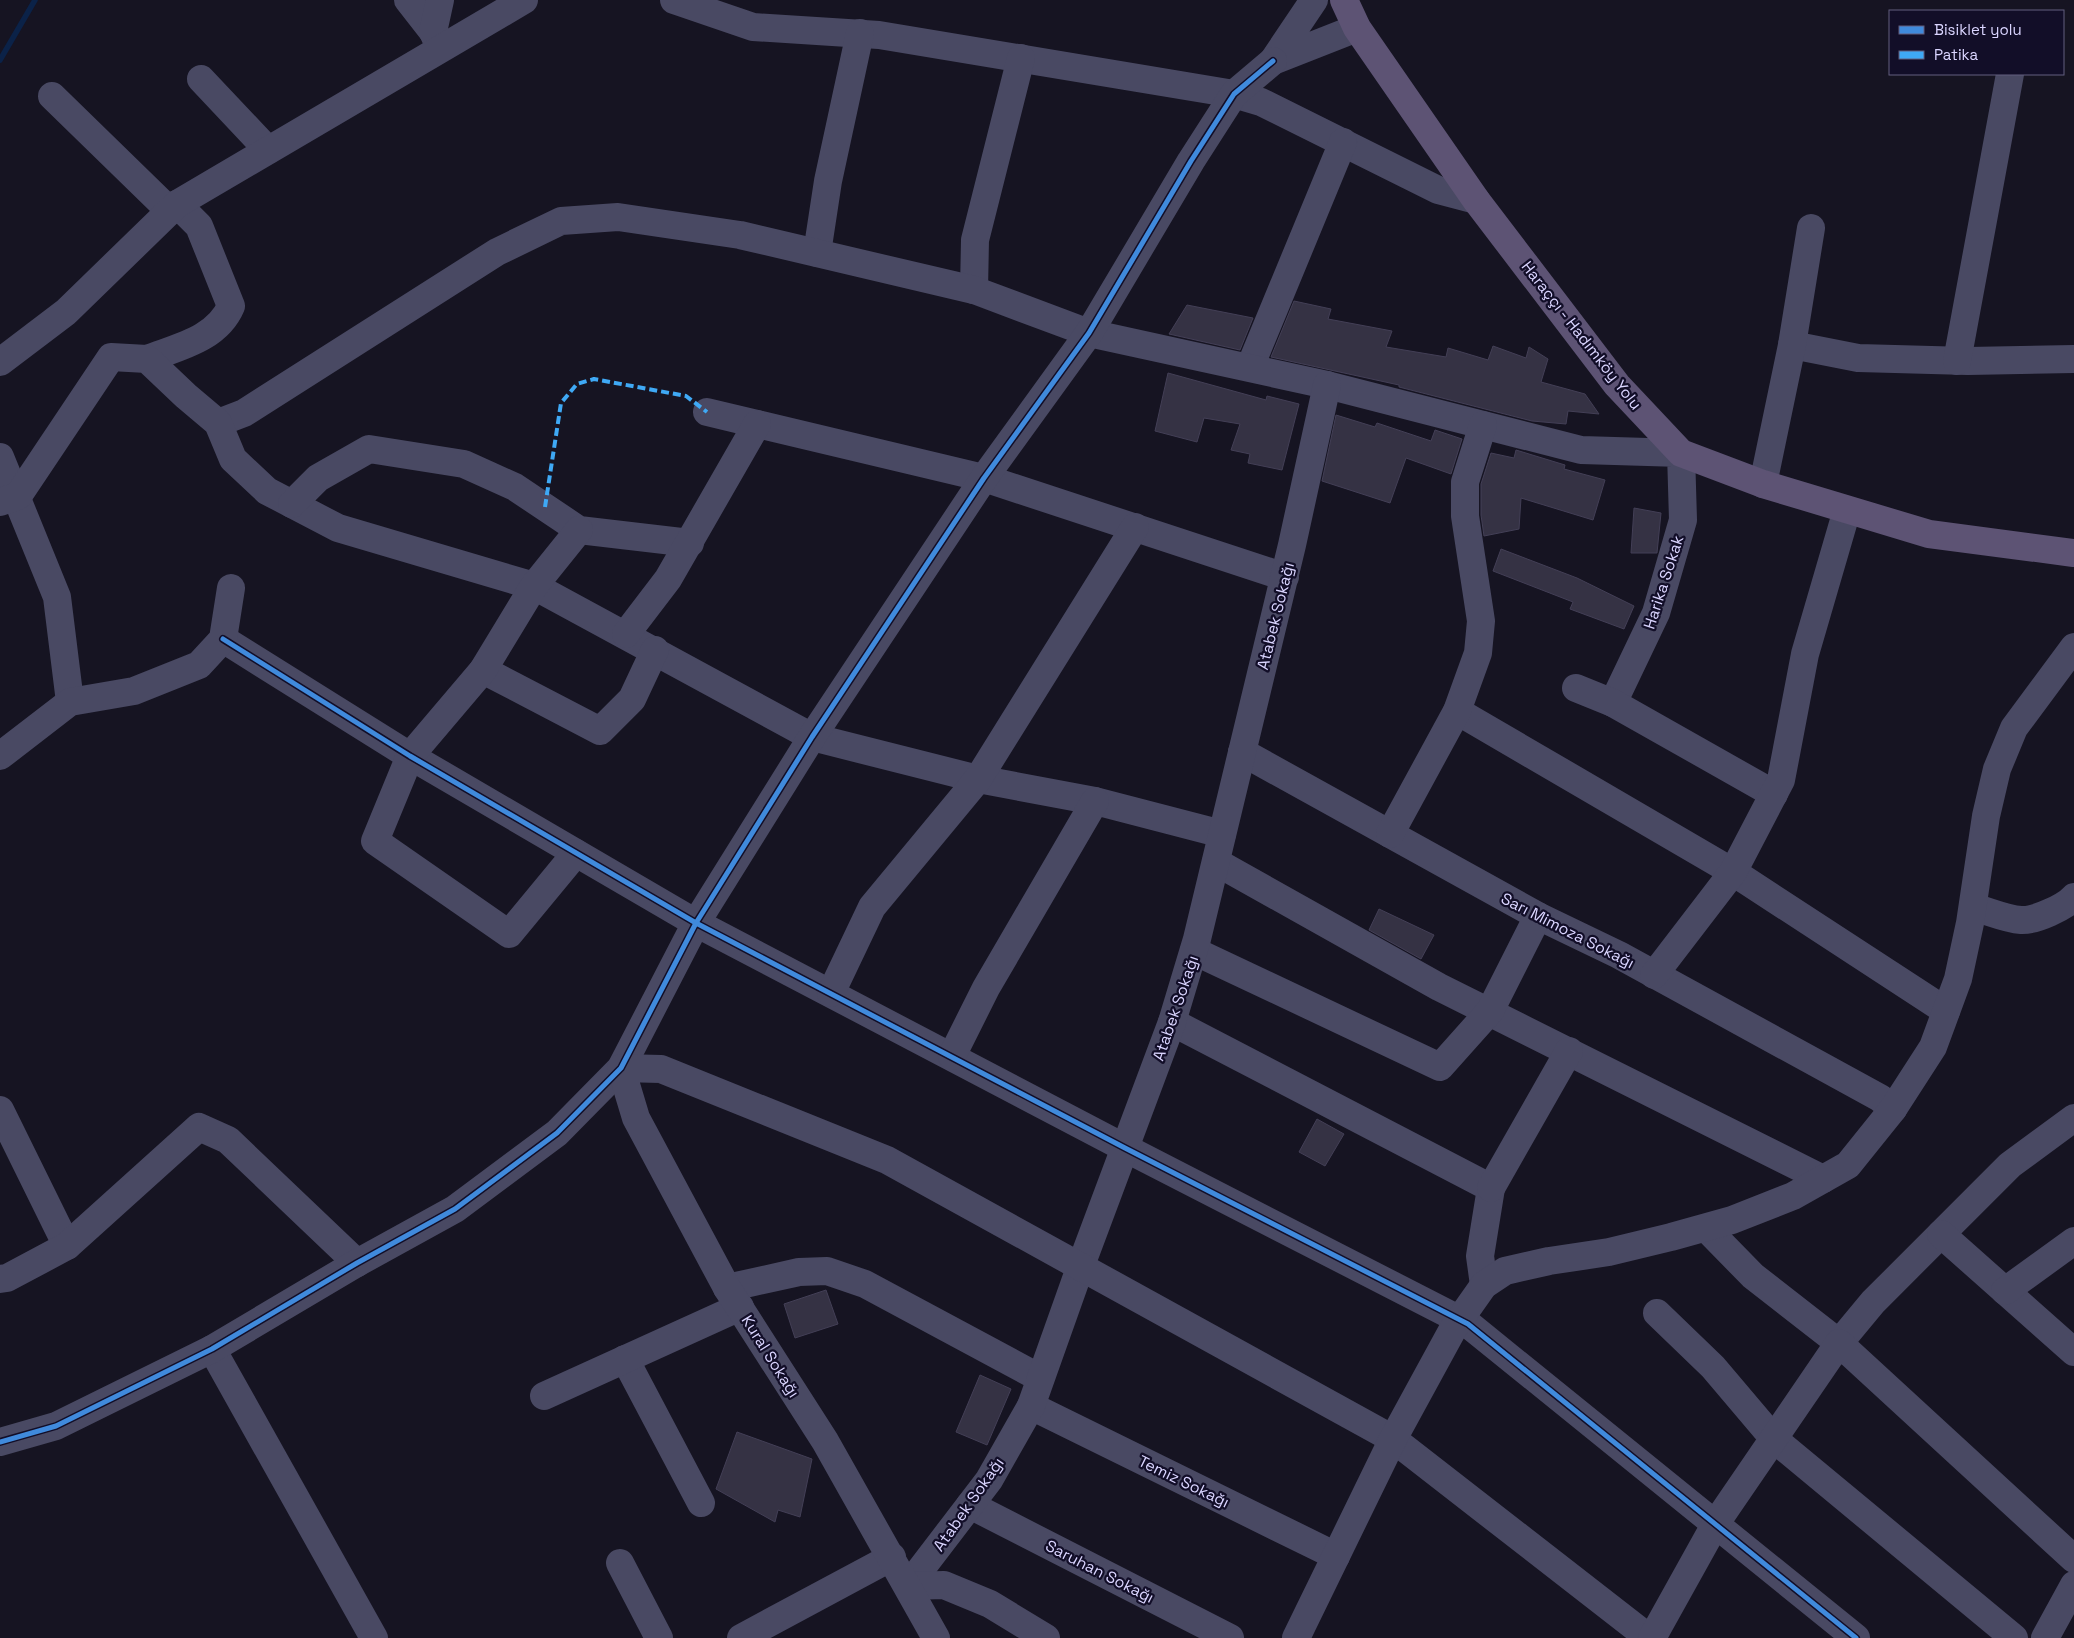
<svg xmlns="http://www.w3.org/2000/svg" width="2074" height="1638" viewBox="0 0 2074 1638" font-family="'Space Grotesk',sans-serif">
<rect width="100%" height="100%" fill="#161422"/>
<g fill="none" stroke-linecap="round" stroke-linejoin="round">
<!-- stream -->
<path stroke="#0b2248" stroke-width="5.5" d="M0 60 35 0"/>
</g>
<!-- building -->
<g fill="#353244" stroke="#433f56">
<path d="M1294 301 1331 309 1328 319 1392 331 1386 347 1446 357 1448 348 1488 360 1493 346 1526 358 1529 347 1548 359 1541 382 1585 394 1599 414 1568 411 1566 424 1532 421 1399 387V385L1271 357Z"/>
<path d="M1187 305 1253 318 1240 350 1169 334Z"/>
<path d="M1168 373 1266 400 1267 396 1299 404 1282 470 1248 463 1250 454 1231 450 1240 424 1204 418 1197 442 1155 431Z"/>
<path d="M1336 415 1375 427 1377 423 1431 441 1435 430 1462 439 1451 474 1406 458 1390 503 1322 481Z"/>
<path d="M1516 450 1565 465 1564 469 1605 480 1593 520 1521 498 1519 529 1484 536 1481 515V484L1491 453 1514 458Z"/>
<path d="M1634 508 1661 513 1657 553H1631Z"/>
<path d="M1501 549 1577 578 1634 606 1624 629 1570 609 1573 602 1493 571Z"/>
<path d="M1379 909 1434 935 1421 959 1369 930Z"/>
<path d="M1317 1119 1344 1134 1325 1166 1299 1152Z"/>
<path d="M826 1290 838 1324 795 1338 784 1304Z"/>
<path d="M980 1375 1011 1389 987 1445 956 1432Z"/>
<path d="M737 1432 812 1459 800 1517 778 1510 775 1522 716 1489Z"/>
</g>
<g fill="none" stroke-linecap="round" stroke-linejoin="round">
<!-- minor -->
<g stroke="#494963" stroke-width="28">
<path d="M408 0 433 32"/>
<path d="M674 0 753 27 879 35 1234 94 1261 102 1438 190 1476 200"/>
<path d="M1314 0 1273 61 1357 28"/>
<path d="M440 48 433 32 440 0"/>
<path d="M201 79 268 150"/>
<path d="M52 96 170 211"/>
<path d="M817 253 828 181 860 33"/>
<path d="M974 290 975 240 1021 58"/>
<path d="M1792 345 1858 358 1968 361 2074 359"/>
<path d="M147 359C178 347 217 339 231 306L199 226 177 204"/>
<path d="M1957 361 2010 74"/>
<path d="M0 362 66 312 177 204 524 0"/>
<path d="M1250 367 1343 142"/>
<path d="M707 412 984 478 1285 577"/>
<path d="M218 423 244 413 497 252 561 221 618 217 740 235 974 290 1089 333 1327 385 1581 450 1681 453 1683 520 1656 613 1613 703"/>
<path d="M0 457 57 597 70 702"/>
<path d="M1763 484 1792 345 1811 228"/>
<path d="M0 502 18 496 111 357 147 359 186 396 218 423 233 459 267 491 338 528 534 586 812 737 978 779 1095 801 1222 834"/>
<path d="M292 504 318 478 369 449 464 464 515 487 579 530 690 543"/>
<path d="M626 634 668 579 757 424"/>
<path d="M223 639 410 756 696 923 1125 1148 1468 1324 1856 1638"/>
<path d="M483 670 600 731 632 699 655 650"/>
<path d="M1576 688 1613 703 1774 794"/>
<path d="M1457 711 1733 872 1946 1011"/>
<path d="M1242 752 1538 916 1619 955 1880 1098 1893 1109"/>
<path d="M0 756 70 702 134 691 199 665 223 639 231 588"/>
<path d="M1390 834 1457 711 1478 653 1481 621 1465 516V482L1483 425"/>
<path d="M576 853 509 934 375 841 410 756 483 670 534 586 579 530"/>
<path d="M1216 862 1439 987 1823 1179"/>
<path d="M1973 907C1988 911 2006 919 2021 920 2035 921 2065 907 2074 897"/>
<path d="M1194 951 1440 1067 1490 1011 1538 916"/>
<path d="M1654 975 1733 872 1781 780 1805 654 1847 510"/>
<path d="M831 993 872 907 978 779 1135 527"/>
<path d="M1172 1022 1491 1188 1480 1256 1484 1285"/>
<path d="M952 1056 986 988 1095 801"/>
<path d="M0 1110 67 1246"/>
<path d="M1491 1188 1569 1051"/>
<path d="M1706 1228 1753 1276 1839 1343 1873 1302 2010 1165 2074 1118"/>
<path d="M1941 1234 2074 1352"/>
<path d="M0 1279 7 1278 67 1246 199 1127 228 1140 357 1263"/>
<path d="M727 1288 799 1272 827 1271 865 1284 1040 1378"/>
<path d="M2005 1291 2074 1241"/>
<path d="M1657 1313 1713 1367 1774 1439 2014 1638"/>
<path d="M212 1349 374 1638"/>
<path d="M625 1359 701 1503"/>
<path d="M544 1396 740 1307"/>
<path d="M1031 1406 1336 1556"/>
<path d="M0 1442 56 1426 212 1349 357 1263 455 1209 557 1133 621 1068 696 923 812 737 984 478 1089 333 1191 161 1234 94 1273 61"/>
<path d="M970 1505 1230 1638"/>
<path d="M620 1563 659 1638"/>
<path d="M908 1586 989 1480 1031 1406 1080 1268 1172 1022 1197 939 1292 545 1327 385"/>
<path d="M908 1586 944 1585 990 1604 1046 1638"/>
<path d="M741 1638 892 1557"/>
<path d="M936 1638 825 1441 727 1288 636 1118 621 1068 661 1069 887 1160 1393 1439 1649 1638"/>
<path d="M1296 1638 1393 1439 1453 1329 1484 1285 1505 1271 1549 1261 1609 1252 1671 1237 1732 1220 1793 1196 1848 1165 1893 1109 1933 1047 1958 979 1970 923 1986 816 1997 769 2014 728 2074 647"/>
<path d="M1652 1638 1716 1523 1839 1343 2074 1559"/>
<path d="M2045 1638 2074 1585"/>
</g>
<!-- major -->
<path stroke="#5d5374" stroke-width="28" d="M1344 0 1357 28 1476 200 1617 385 1681 453 1763 484 1929 534 2074 553"/>
<!-- quiet -->
<path stroke="#3fa9f5" stroke-width="4" stroke-dasharray="8 4" stroke-linecap="butt" d="M545 507 561 403 577 384 594 379 686 396 707 412"/>
<defs>
<g id="cycleway">
<path d="M223 639 410 756 696 923 1125 1148 1468 1324 1856 1638"/>
<path d="M0 1442 56 1426 212 1349 357 1263 455 1209 557 1133 621 1068 696 923 812 737 984 478 1089 333 1191 161 1234 94 1273 61"/>
</g>
</defs>
<!-- cycleway casing -->
<use href="#cycleway" stroke="#120e28" stroke-width="8"/>
<!-- cycleway -->
<use href="#cycleway" stroke="#408adc" stroke-width="5"/>
</g>
<g text-anchor="middle" stroke-width="4.5" stroke-linejoin="round" paint-order="stroke">
<!-- street labels -->
<g font-size="16" fill="#dad5ff" stroke="#120e28">
<text transform="translate(1582 335) rotate(52)" y="6">Haraççı - Hadımköy Yolu</text>
<text transform="translate(1663 582) rotate(-72)" y="6">Harika Sokak</text>
<text transform="translate(1275 616) rotate(-76)" y="6">Atabek Sokağı</text>
<text transform="translate(1568 930) rotate(27)" y="6">Sarı Mimoza Sokağı</text>
<text transform="translate(1175 1008) rotate(-71)" y="6">Atabek Sokağı</text>
<text transform="translate(771 1356) rotate(58)" y="6">Kural Sokağı</text>
<text transform="translate(1184 1481) rotate(26)" y="6">Temiz Sokağı</text>
<text transform="translate(968 1504) rotate(-55)" y="6">Atabek Sokağı</text>
<text transform="translate(1100 1571) rotate(27)" y="6">Saruhan Sokağı</text>
</g>
</g>
<!-- legend -->
<rect x="1889" y="10" width="175" height="65" fill="#120e28" stroke="#625e7e"/>
<rect x="1899" y="26" width="25" height="8" fill="#408adc" stroke="#625e7e"/>
<text x="1934" y="35" font-size="15" fill="#dad5ff">Bisiklet yolu</text>
<rect x="1899" y="51" width="25" height="8" fill="#3fa9f5" stroke="#625e7e"/>
<text x="1934" y="60" font-size="15" fill="#dad5ff">Patika</text>
</svg>
